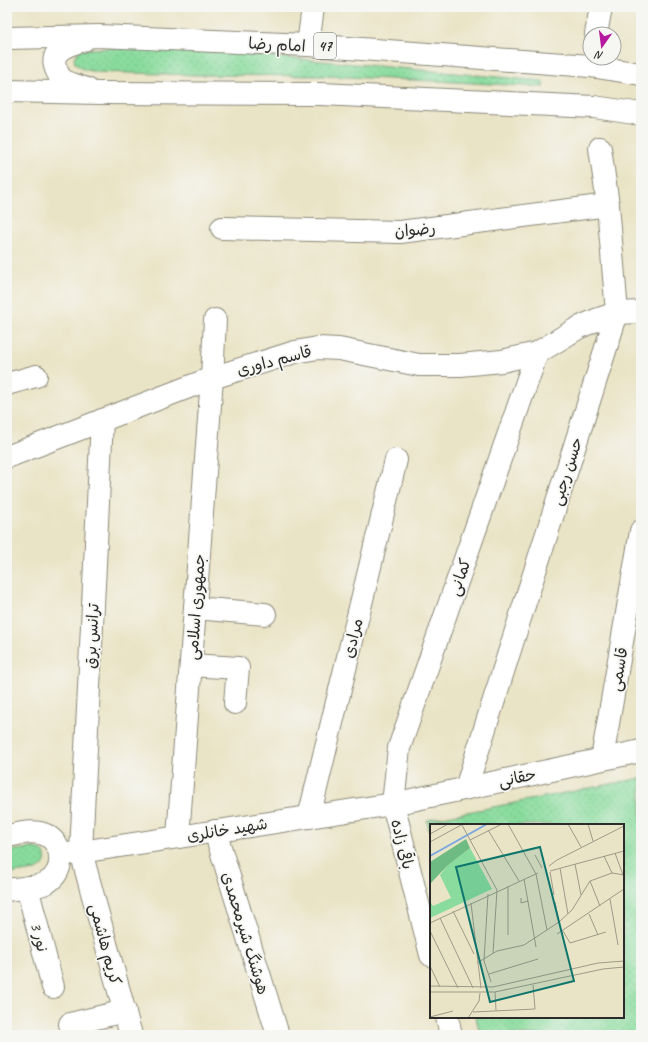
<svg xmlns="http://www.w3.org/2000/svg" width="648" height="1042" viewBox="0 0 648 1042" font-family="Caveat,'Playpen Sans Arabic',sans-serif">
<defs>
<pattern id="green-dots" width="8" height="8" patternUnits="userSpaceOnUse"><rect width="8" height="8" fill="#89dc9d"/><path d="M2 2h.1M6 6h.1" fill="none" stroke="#76bd87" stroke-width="1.8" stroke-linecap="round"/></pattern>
</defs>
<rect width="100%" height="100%" fill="#f6f6f2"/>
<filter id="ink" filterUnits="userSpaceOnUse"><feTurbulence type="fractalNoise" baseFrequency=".025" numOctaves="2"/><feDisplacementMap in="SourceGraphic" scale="8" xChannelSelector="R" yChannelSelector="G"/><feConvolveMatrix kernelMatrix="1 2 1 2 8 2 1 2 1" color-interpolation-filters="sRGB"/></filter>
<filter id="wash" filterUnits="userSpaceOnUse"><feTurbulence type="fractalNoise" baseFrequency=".012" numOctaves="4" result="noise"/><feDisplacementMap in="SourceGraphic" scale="16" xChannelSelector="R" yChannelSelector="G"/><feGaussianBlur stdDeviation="0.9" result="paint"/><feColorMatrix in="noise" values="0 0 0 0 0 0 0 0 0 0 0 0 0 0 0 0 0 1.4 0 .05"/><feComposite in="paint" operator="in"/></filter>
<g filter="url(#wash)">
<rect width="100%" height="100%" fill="#eae4c6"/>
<!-- green -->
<g fill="url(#green-dots)" stroke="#5a8464">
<path d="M114 48H162L223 52 542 81 544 87 454 82 326 76 194 75 96 72 83 69 75 64 74 57 79 51 87 49Z"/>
<path d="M641 778V1035H480L476 1017H623V825H431V838L427 820Z"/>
<path d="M33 848C48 848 50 865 36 870L7 874V851Z"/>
</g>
</g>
<g filter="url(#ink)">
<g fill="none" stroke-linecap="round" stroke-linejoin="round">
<defs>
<g id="minor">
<path d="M596 34 601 7"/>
<path d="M308 45 313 7"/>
<path d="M222 228 400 232 608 205"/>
<path d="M7 384 36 376"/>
<path d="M102 420 81 852 131 1035"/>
<path d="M7 457 212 378 295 352 318 348 339 349 419 365H460L502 361 537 353 578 328 596 320 617 313 641 312"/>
<path d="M195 608 265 614"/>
<path d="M191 665 238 668 235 703"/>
<path d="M602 759 641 531"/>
<path d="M466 788 617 313 608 205 600 148"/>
<path d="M309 817 396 460"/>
<path d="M215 831 278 1035"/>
<path d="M7 836C19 834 34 829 46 835 65 845 65 873 46 883 36 888 19 888 7 890"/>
<path d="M178 837 212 378 215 320"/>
<path d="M61 855 393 804 641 751"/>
<path d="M27 887 53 987"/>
<path d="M431 955 393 804 399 748 537 353"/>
<path d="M447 1017 451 1035"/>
<path d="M70 1024 125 1011"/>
</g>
<g id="highway">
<path d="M7 38 99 36 308 45 590 66 641 74"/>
<path d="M84 40C70 44 48 50 56 69 58 73 59 77 63 80 69 84 79 86 87 89"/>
<path d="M7 91 98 93 321 94 594 107 641 114"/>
</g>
</defs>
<!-- minor casing -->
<use href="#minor" stroke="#8a8878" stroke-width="24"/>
<!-- highway casing -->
<use href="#highway" stroke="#8a8878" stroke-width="24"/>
<!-- minor -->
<use href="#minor" stroke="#fff" stroke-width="22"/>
<!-- highway -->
<use href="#highway" stroke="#fff" stroke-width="22"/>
</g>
</g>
<g text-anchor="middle" stroke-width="3.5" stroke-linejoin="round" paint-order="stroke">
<!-- shield labels -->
<rect fill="#f6f6f2" stroke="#686867" stroke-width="1" x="314" y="33" width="22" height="26" rx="3"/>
<g font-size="15" font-weight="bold" fill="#2b2b2b">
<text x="325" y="51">47</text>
</g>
<!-- street labels -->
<g font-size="16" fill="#2b2b2b" stroke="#f6f6f2">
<text transform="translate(277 44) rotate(3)" y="6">امام رضا</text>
<text transform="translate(415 229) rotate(-5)" y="6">رضوان</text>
<text transform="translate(274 360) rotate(-15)" y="6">قاسم داوری</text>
<text transform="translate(566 471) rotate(-72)" y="6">حسن رجبی</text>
<text transform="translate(459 577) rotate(-71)" y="6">کمانی</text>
<text transform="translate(195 607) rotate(-86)" y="6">جمهوری اسلامی</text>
<text transform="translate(91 636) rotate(-87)" y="6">ترانس برق</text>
<text transform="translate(352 638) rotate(-76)" y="6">مرادی</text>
<text transform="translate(618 669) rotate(-80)" y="6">قاسمی</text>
<text transform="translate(517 777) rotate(-12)" y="6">حقانی</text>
<text transform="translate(227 829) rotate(-9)" y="6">شهید خانلری</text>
<text transform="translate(403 844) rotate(76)" y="6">باقی زاده</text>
<text transform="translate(246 933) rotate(73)" y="6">هوشنگ شیرمحمدی</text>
<text transform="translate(40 937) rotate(76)" y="6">نور 3</text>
<text transform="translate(106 944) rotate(75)" y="6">کریم هاشمی</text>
</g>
</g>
<!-- overview -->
<g transform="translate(430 824)">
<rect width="194" height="194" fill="#eae4c6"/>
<path d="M40 24 62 65 0 94V77L3 82 21 74 10 51 17 42Z" fill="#89dc9d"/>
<path d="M36 15 40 24 17 42 0 60V38Z" fill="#6ebc84"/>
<path fill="none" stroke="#79a7e2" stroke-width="2" d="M0 32 57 0"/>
<path fill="none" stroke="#9e9a88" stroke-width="1" d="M78 0 106 50 117 106M138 0 151 23M158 0 163 17M32 1 67 66 63 129M58 6 89 57M0 10 18 0M40 16 72 0M0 18 33 0M185 29 193 51M105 31 112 44M174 32 182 49M145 40 151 71M119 42 127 36 194 2M130 44 138 90M120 47 194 27M120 48 124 71M94 55 106 123M160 57 170 82M78 62V111M58 70 54 137 61 158M91 74V79L98 77M180 75 188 121M125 78 129 98M41 79 51 164M23 87 44 130M159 90 168 111M10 94 43 164M0 99 108 49M0 107 28 164M133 107 140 119 176 108M127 110 194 65M47 139 67 127 94 121 129 98 142 86 160 57 182 49 194 51M0 142 10 163M59 150 108 135M0 162 63 163 168 139 194 137M0 168H65L173 145 194 143M65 168 66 186M43 188 105 185 103 161M0 193 23 187M38 194 49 177 50 169"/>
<path fill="#0f766e" fill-opacity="0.15" stroke="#0f766e" stroke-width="2" d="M110 23 144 157 60 178 26 43Z"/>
<rect width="194" height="194" fill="none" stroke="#2b2b2b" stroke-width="2"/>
</g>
<!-- margin -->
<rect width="648" height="1042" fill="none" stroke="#f6f6f2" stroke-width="24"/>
<!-- north arrow -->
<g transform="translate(602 46) rotate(194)"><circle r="19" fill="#f6f6f2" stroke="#a5a5a2"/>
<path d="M0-3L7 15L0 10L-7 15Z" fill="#b5179e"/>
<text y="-6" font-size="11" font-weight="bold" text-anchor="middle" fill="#2b2b2b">N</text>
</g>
</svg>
